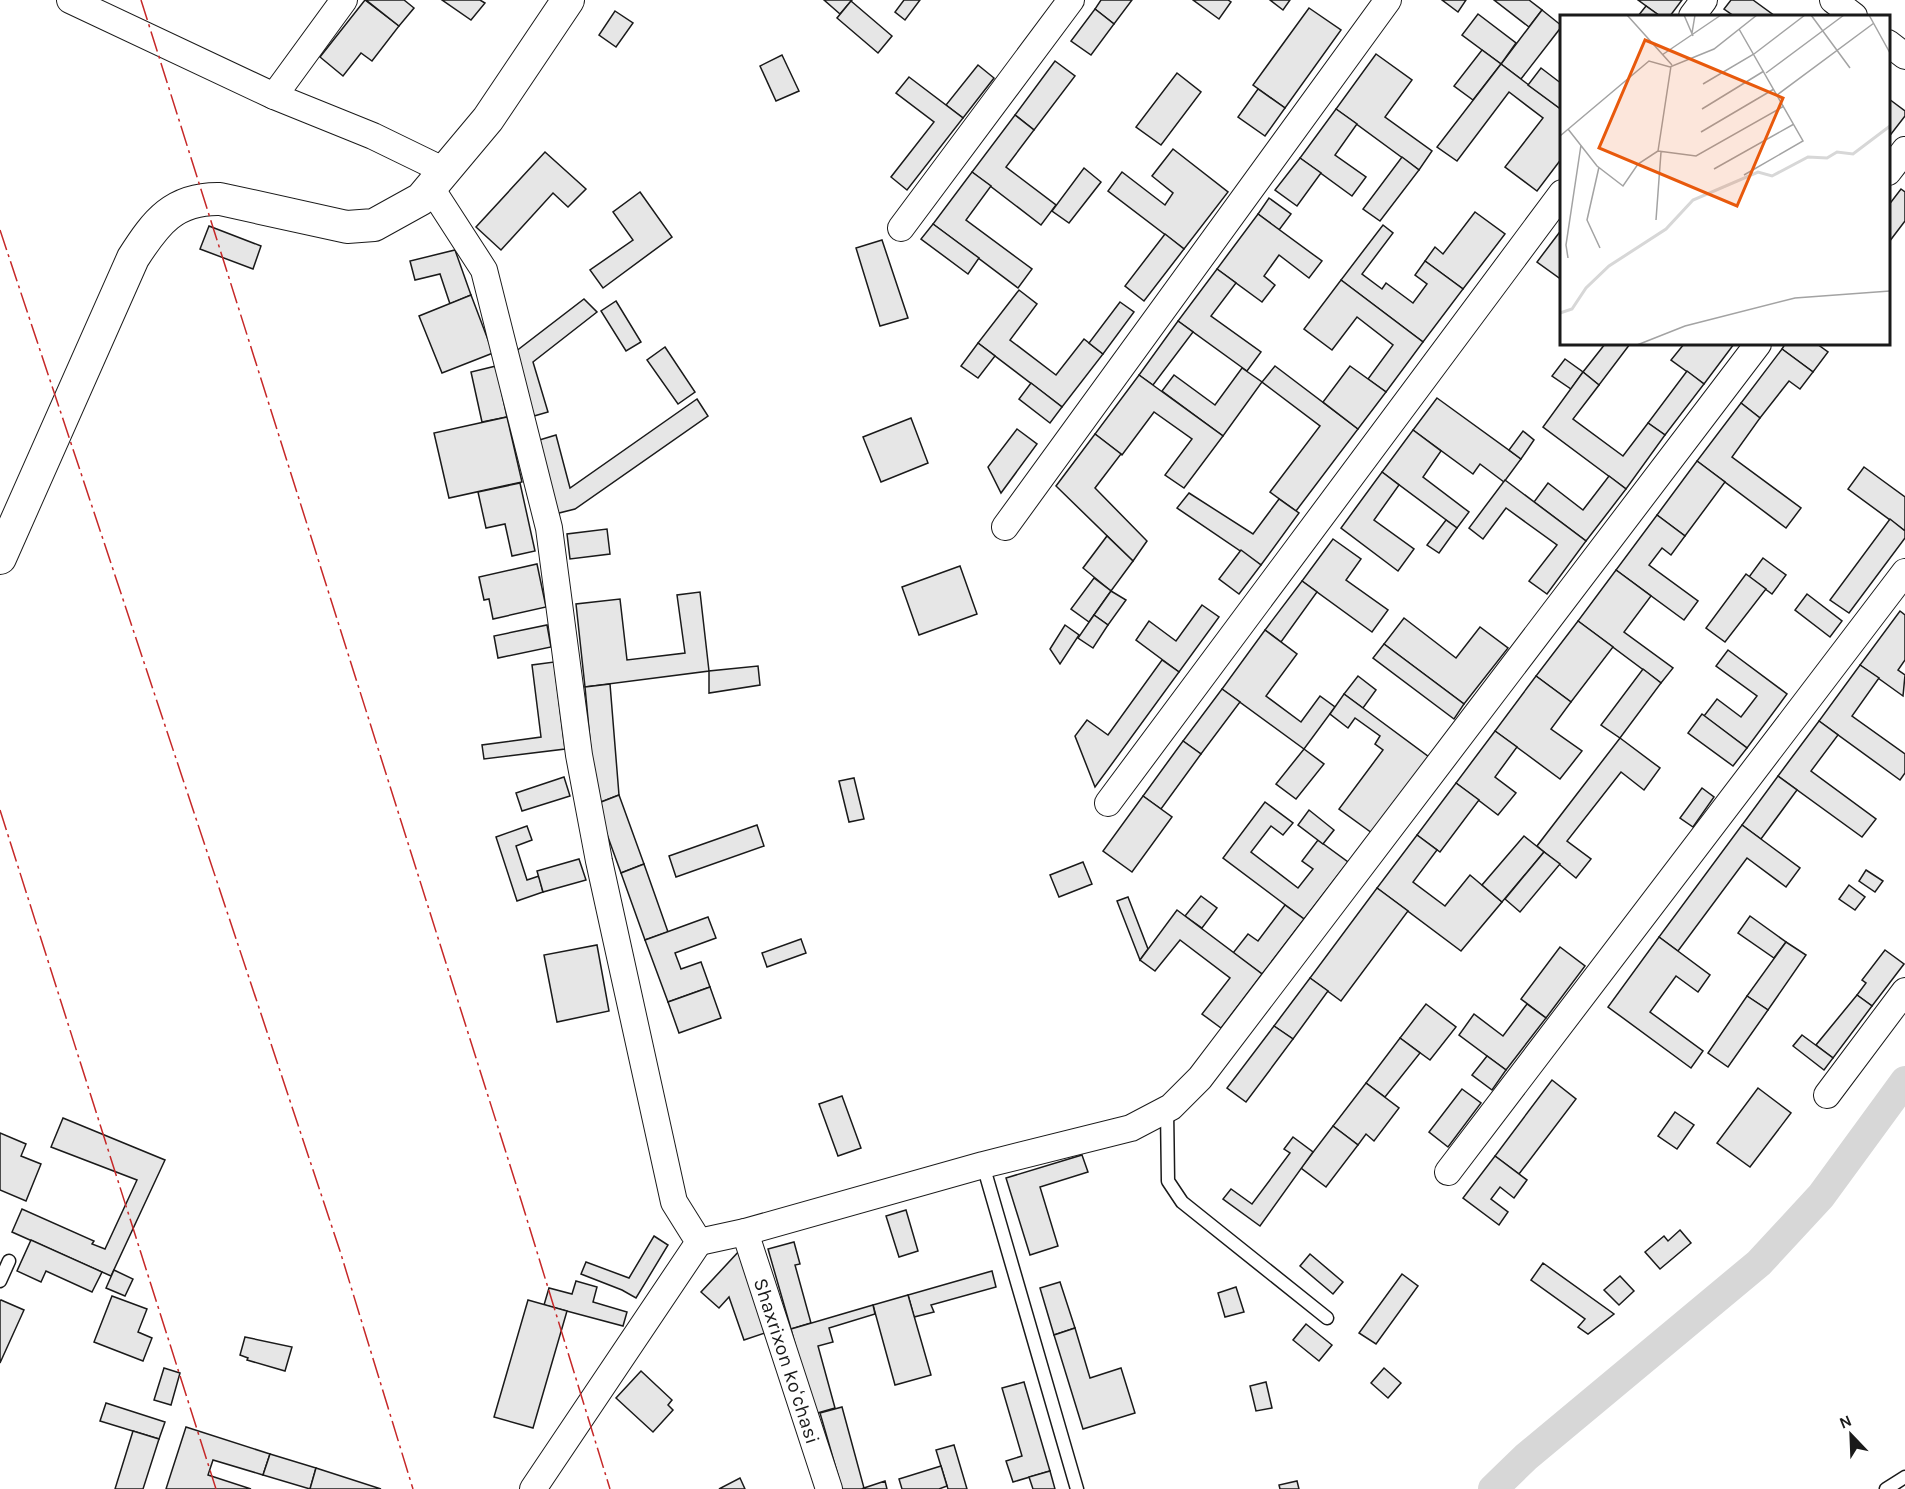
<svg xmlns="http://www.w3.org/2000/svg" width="1905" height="1489" viewBox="0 0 1905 1489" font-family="Karla,sans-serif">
<rect width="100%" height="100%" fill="#fff"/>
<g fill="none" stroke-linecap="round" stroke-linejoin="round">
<!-- canal -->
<path stroke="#d7d7d7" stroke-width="30" d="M1493 1489 1526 1457 1759 1263 1821 1196 1905 1081"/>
</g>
<!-- building -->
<g fill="#e6e6e6" stroke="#1a1a1a" stroke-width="1.5">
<path d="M365 0 399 26 372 61 361 53 343 76 320 57Z"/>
<path d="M366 0H404L414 8 399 26Z"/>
<path d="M442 0H480L485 3 471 20Z"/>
<path d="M824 0H852L840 14Z"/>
<path d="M904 0H920L905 20 895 12Z"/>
<path d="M1101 0H1132L1114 24 1095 9Z"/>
<path d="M1193 0H1228L1231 2 1219 19Z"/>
<path d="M1270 0H1290L1283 10Z"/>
<path d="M1442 0H1466L1458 12Z"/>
<path d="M1494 0H1529L1542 10 1529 27Z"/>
<path d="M1638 0H1682L1670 16H1660Z"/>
<path d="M1731 0H1753L1775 16H1734L1724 9Z"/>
<path d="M851 1 892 36 878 53 837 18Z"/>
<path d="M1646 6 1660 16H1638Z"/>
<path d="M1309 8 1341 30 1285 108 1253 85Z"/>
<path d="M1095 9 1114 24 1091 55 1071 41Z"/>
<path d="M1542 10 1562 26 1521 79 1501 64Z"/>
<path d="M615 11 633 23 616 47 599 35Z"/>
<path d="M1478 14 1516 43 1501 64 1462 35Z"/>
<path d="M1482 50 1501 64 1473 100 1454 86Z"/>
<path d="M1376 54 1412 80 1385 117 1432 151 1419 170 1336 109Z"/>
<path d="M782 55 799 91 776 101 760 66Z"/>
<path d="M1055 61 1075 76 1034 130 1015 115Z"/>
<path d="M1501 64 1562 110V158L1537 191 1505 167 1543 118 1509 92 1457 161 1437 147Z"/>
<path d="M978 65 994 78 963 118 946 105Z"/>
<path d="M1541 68 1562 84V110L1528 85Z"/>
<path d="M1177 73 1201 92 1161 145 1136 127Z"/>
<path d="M909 77 963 118 907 190 891 177 934 122 896 93Z"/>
<path d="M1258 89 1285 108 1265 136 1238 117Z"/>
<path d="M1889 99 1905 111V116L1888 138Z"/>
<path d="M1336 109 1357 124 1335 155 1366 177 1352 196 1300 158Z"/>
<path d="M1015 115 1034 130 1006 167 1056 205 1041 225 972 172Z"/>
<path d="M1173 149 1228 192 1184 249 1108 191 1122 172 1165 205 1173 193 1152 176Z"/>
<path d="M545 152 586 189 568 207 553 193 501 250 476 227Z"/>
<path d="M1402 157 1419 170 1380 221 1363 209Z"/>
<path d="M1300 158 1321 173 1297 206 1275 190Z"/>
<path d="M1084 168 1101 182 1069 223 1052 211Z"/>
<path d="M972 172 991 186 966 220 1032 269 1018 288 933 224Z"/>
<path d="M1901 189 1905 192V221L1889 242 1888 206Z"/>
<path d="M640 192 672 237 603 288 590 270 633 240 613 212Z"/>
<path d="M1269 198 1291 214 1279 230 1258 214Z"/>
<path d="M1475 212 1505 234 1463 289 1425 261 1435 247 1443 254Z"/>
<path d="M1258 214 1322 261 1309 278 1279 255 1264 276 1275 285 1262 302 1217 269Z"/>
<path d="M933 224 979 258 968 274 921 239Z"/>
<path d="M1383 225 1393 233 1362 274 1382 289 1386 283 1413 303 1427 284 1415 275 1425 261 1463 289 1423 342 1341 280Z"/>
<path d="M209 226 261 246 253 269 200 249Z"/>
<path d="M1562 229V280L1537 262Z"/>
<path d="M1165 234 1184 249 1144 301 1125 286Z"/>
<path d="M882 240 908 318 880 326 856 248Z"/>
<path d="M455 250 471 295 450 304 440 274 415 280 410 261Z"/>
<path d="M1217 269 1236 283 1211 316 1261 352 1247 371 1178 321Z"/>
<path d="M1341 280 1423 342 1386 392 1368 379 1393 345 1357 317 1332 350 1304 329Z"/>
<path d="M1019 290 1037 304 1010 340 1056 375 1084 339 1103 354 1062 407 978 343Z"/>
<path d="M471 295 493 353 442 373 419 316Z"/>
<path d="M584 299 597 312 533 362 548 412 534 416 515 352Z"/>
<path d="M616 301 641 342 626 351 601 311Z"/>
<path d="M1120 302 1134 312 1103 354 1089 343Z"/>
<path d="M1178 321 1193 332 1153 385 1139 375Z"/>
<path d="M978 343 995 356 978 378 961 366Z"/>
<path d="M1605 344H1630L1599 385 1583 372Z"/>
<path d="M1684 344H1734L1704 384 1671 360Z"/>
<path d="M1785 344H1817L1828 352 1813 372 1782 349Z"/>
<path d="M665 347 695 392 678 404 647 360Z"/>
<path d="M1782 349 1813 372 1800 389 1789 381 1760 418 1741 403Z"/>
<path d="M1565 359 1583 372 1571 389 1552 376Z"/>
<path d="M496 366 507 417 482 422 471 372Z"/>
<path d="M1275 366 1358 429 1296 511 1270 492 1320 426 1262 382Z"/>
<path d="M1350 366 1386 392 1358 429 1323 402Z"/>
<path d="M1242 368 1262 382 1223 436 1162 391 1174 375 1215 405Z"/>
<path d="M1687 371 1704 384 1665 435 1648 423Z"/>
<path d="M1583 372 1599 385 1573 419 1623 456 1648 423 1665 435 1626 489 1543 427Z"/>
<path d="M1139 375 1223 436 1184 488 1165 475 1192 439 1154 412 1122 455 1095 434Z"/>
<path d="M1031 383 1062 407 1050 423 1019 399Z"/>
<path d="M1437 398 1521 459 1504 482 1480 464 1473 474 1413 430Z"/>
<path d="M697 399 708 416 575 509 555 514 536 441 556 435 570 488Z"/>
<path d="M1741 403 1760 418 1732 457 1801 508 1786 528 1697 461Z"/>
<path d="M507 417 522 482 449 498 434 433Z"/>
<path d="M911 418 928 463 881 482 863 437Z"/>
<path d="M1017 429 1037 444 1001 493 988 467Z"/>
<path d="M1413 430 1441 451 1423 477 1469 512 1457 528 1382 472Z"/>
<path d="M1523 431 1534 440 1521 459 1509 450Z"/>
<path d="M1095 434 1121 454 1095 488 1147 541 1133 561 1056 486Z"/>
<path d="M1697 461 1725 482 1685 536 1657 515Z"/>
<path d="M1864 467 1905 497V531L1848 489Z"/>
<path d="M1382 472 1399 485 1374 520 1414 549 1398 571 1341 528Z"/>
<path d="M1609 476 1626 489 1586 541 1534 502 1548 483 1583 510Z"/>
<path d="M1505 480 1586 541 1547 594 1529 581 1557 545 1506 508 1483 539 1469 528Z"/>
<path d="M520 483 535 551 512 556 505 524 486 528 478 492Z"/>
<path d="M1189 493 1253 534 1279 499 1299 513 1261 565 1177 508Z"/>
<path d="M1657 515 1685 536 1671 555 1662 548 1649 565 1698 601 1684 620 1616 570Z"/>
<path d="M1890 519 1905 531V538L1849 613 1830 600Z"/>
<path d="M1446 520 1457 528 1439 553 1427 545Z"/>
<path d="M607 529 610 554 570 559 567 534Z"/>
<path d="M1107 536 1133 561 1111 591 1083 568Z"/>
<path d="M1333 539 1361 559 1346 580 1388 610 1372 632 1302 581Z"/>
<path d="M1241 550 1261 565 1239 594 1219 579Z"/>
<path d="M1763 558 1786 575 1772 594 1749 577Z"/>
<path d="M537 564 546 607 493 619 489 599 484 600 479 577Z"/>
<path d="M960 566 977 614 919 635 902 587Z"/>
<path d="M1616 570 1651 596 1624 632 1673 668 1661 683 1578 621Z"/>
<path d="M1746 574 1766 589 1725 642 1706 628Z"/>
<path d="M1094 578 1111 591 1089 622 1071 609Z"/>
<path d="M1302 581 1317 592 1281 642 1265 630Z"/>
<path d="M1111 591 1126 600 1108 625 1094 615Z"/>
<path d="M700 592 709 671 585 687 576 604 620 599 627 660 685 653 677 595Z"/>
<path d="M1807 594 1842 621 1830 637 1795 610Z"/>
<path d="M1202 605 1219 617 1179 672 1136 640 1149 621 1176 641Z"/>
<path d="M1900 611 1905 615V660L1898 670 1905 675 1903 696 1860 665Z"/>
<path d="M1094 615 1108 625 1093 648 1078 638Z"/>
<path d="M1404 618 1456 658 1480 627 1508 648 1464 704 1384 644Z"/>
<path d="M1578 621 1613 647 1571 702 1536 676Z"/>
<path d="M547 625 551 647 498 658 494 636Z"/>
<path d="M1065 625 1079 635 1060 664 1050 649Z"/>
<path d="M1265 630 1297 654 1266 696 1301 722 1320 696 1335 707 1304 749 1222 689Z"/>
<path d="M1384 644 1464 704 1454 719 1373 658Z"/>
<path d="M1728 650 1787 694 1747 748 1704 716 1717 699 1741 717 1757 696 1716 666Z"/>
<path d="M1162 660 1179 672 1095 787 1075 736 1087 720 1108 735Z"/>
<path d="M554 662 565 749 484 759 482 745 541 737 532 665Z"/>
<path d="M1860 665 1879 678 1852 716 1905 754V773L1900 780 1819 721Z"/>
<path d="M758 666 760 685 709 693V671Z"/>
<path d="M1643 669 1661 683 1620 738 1601 725Z"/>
<path d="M1358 676 1376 690 1363 708 1344 694Z"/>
<path d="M1536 676 1571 702 1551 729 1582 751 1560 779 1495 731Z"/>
<path d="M610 684 619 795 596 804 585 687Z"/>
<path d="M1222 689 1240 702 1201 754 1183 741Z"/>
<path d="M1344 694 1429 757 1372 833 1339 809 1383 750 1375 744 1380 736 1355 718 1348 728 1330 714Z"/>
<path d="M1702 714 1747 748 1733 766 1688 733Z"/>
<path d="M1819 721 1838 735 1811 771 1876 819 1862 837 1778 776Z"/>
<path d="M1495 731 1517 747 1495 777 1516 793 1498 815 1456 783Z"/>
<path d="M1620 738 1660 768 1644 790 1621 772 1567 841 1591 859 1576 878 1537 846Z"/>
<path d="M1183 741 1201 754 1161 809 1143 796Z"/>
<path d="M1304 749 1324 764 1296 799 1276 784Z"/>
<path d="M1778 776 1797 790 1761 839 1742 825Z"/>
<path d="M564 777 570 796 522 811 516 793Z"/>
<path d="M854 778 864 819 849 822 839 781Z"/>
<path d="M1456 783 1479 800 1440 852 1417 835Z"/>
<path d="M1702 788 1714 797 1693 827 1680 818Z"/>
<path d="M619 795 644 864 621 873 596 804Z"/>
<path d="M1143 796 1172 817 1132 872 1103 851Z"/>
<path d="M1265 802 1293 823 1283 835 1271 826 1251 852 1298 888 1313 869 1302 861 1318 840 1348 862 1304 919 1223 858Z"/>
<path d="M1309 810 1334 830 1323 844 1298 825Z"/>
<path d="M757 825 764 846 676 877 669 856Z"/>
<path d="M1742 825 1800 868 1786 887 1747 858 1678 951 1659 937Z"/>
<path d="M527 826 532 840 516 846 527 880 539 876 543 892 517 901 496 837Z"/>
<path d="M1417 835 1437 850 1413 882 1445 906 1470 875 1502 902 1461 951 1377 888Z"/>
<path d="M1524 836 1544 852 1502 902 1482 885Z"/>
<path d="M1544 852 1560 864 1520 912 1505 899Z"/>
<path d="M579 859 586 880 543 892 537 871Z"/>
<path d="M1083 862 1092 884 1059 897 1050 875Z"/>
<path d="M644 864 668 932 645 940 621 873Z"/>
<path d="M1866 870 1883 881 1875 892 1859 881Z"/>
<path d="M1849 885 1865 897 1855 910 1839 899Z"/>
<path d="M1377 888 1408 911 1341 1001 1310 978Z"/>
<path d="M1201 896 1217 908 1202 928 1185 916Z"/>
<path d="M1128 897 1148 949 1140 960 1117 901Z"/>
<path d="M1285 905 1304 919 1262 974 1233 953 1248 934 1258 941Z"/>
<path d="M1177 910 1262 974 1221 1028 1202 1014 1230 978 1180 940 1155 971 1140 960Z"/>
<path d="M1750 916 1786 942 1774 958 1738 933Z"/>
<path d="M708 917 716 938 675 953 681 969 701 962 710 987 668 1002 645 940Z"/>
<path d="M1659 937 1710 975 1698 992 1676 976 1650 1012 1703 1051 1691 1068 1608 1007Z"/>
<path d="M801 939 806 953 767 967 762 953Z"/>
<path d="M1786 942 1806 955 1768 1010 1747 996Z"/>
<path d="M597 945 609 1011 557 1022 544 955Z"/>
<path d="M1560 947 1585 966 1546 1018 1521 999Z"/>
<path d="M1885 950 1904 964 1872 1006 1857 995 1866 983 1862 980Z"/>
<path d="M1310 978 1328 991 1293 1039 1274 1026Z"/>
<path d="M710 987 721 1018 679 1033 668 1002Z"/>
<path d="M1857 995 1872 1006 1833 1058 1816 1045Z"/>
<path d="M1747 996 1768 1010 1728 1067 1708 1053Z"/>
<path d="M1426 1004 1456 1027 1430 1060 1400 1038Z"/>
<path d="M1527 1004 1546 1018 1506 1070 1459 1035 1474 1014 1503 1036Z"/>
<path d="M1274 1026 1293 1039 1246 1102 1227 1088Z"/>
<path d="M1802 1035 1833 1058 1824 1070 1793 1046Z"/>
<path d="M1400 1038 1420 1053 1385 1097 1366 1083Z"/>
<path d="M1487 1056 1506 1070 1492 1090 1472 1075Z"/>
<path d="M1552 1080 1576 1099 1519 1174 1495 1156Z"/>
<path d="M1366 1083 1399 1108 1374 1141 1366 1134 1358 1145 1333 1126Z"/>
<path d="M1758 1088 1791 1113 1750 1167 1717 1143Z"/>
<path d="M1462 1089 1481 1103 1448 1147 1429 1132Z"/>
<path d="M842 1096 861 1148 838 1156 819 1104Z"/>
<path d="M1675 1112 1694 1125 1677 1149 1658 1136Z"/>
<path d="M63 1118 165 1160 111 1276 12 1232 22 1209 94 1241 92 1244 105 1249 137 1180 51 1147Z"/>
<path d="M1333 1126 1358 1145 1326 1187 1301 1168Z"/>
<path d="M0 1133 26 1144 21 1156 41 1164 26 1201 0 1190Z"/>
<path d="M1293 1137 1313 1152 1260 1226 1223 1199 1231 1189 1252 1204 1290 1153 1284 1149Z"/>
<path d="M1082 1155 1088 1172 1040 1187 1058 1246 1030 1255 1006 1178Z"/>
<path d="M1495 1156 1527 1180 1514 1198 1500 1187 1491 1199 1508 1212 1499 1225 1463 1198Z"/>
<path d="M906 1210 918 1251 899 1257 886 1216Z"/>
<path d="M1680 1230 1691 1243 1660 1269 1645 1252 1664 1236 1668 1241Z"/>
<path d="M654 1236 668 1245 636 1298 622 1290 581 1274 586 1262 629 1278Z"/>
<path d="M31 1240 102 1272 92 1292 46 1271 41 1282 17 1271Z"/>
<path d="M794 1242 800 1264 795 1265 811 1323 791 1329 768 1249Z"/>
<path d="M741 1249 768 1332 744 1340 729 1297 719 1308 701 1292Z"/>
<path d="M1310 1254 1343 1282 1333 1294 1300 1266Z"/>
<path d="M1543 1263 1614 1314 1588 1334 1578 1327 1585 1319 1531 1280Z"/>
<path d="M114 1270 133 1279 125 1296 106 1288Z"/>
<path d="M992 1271 996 1287 931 1305 934 1312 914 1317 908 1295Z"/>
<path d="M1402 1274 1418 1286 1376 1344 1359 1333Z"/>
<path d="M1620 1276 1634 1291 1619 1305 1604 1290Z"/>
<path d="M576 1281 597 1287 593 1302 627 1312 623 1326 544 1305 549 1288 572 1294Z"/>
<path d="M1060 1282 1075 1328 1054 1335 1040 1288Z"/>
<path d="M1236 1287 1244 1312 1225 1317 1218 1293Z"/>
<path d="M908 1295 931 1375 895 1385 873 1305Z"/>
<path d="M112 1296 147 1309 138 1332 152 1338 143 1361 94 1342Z"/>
<path d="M1 1300 24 1310 0 1363V1301Z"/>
<path d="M528 1300 567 1311 533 1428 494 1417Z"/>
<path d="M873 1305 875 1314 829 1328 833 1342 818 1346 835 1408 814 1414 791 1329Z"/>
<path d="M1306 1324 1332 1345 1319 1361 1293 1340Z"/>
<path d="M1075 1328 1090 1378 1121 1368 1135 1413 1083 1429 1054 1335Z"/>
<path d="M245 1337 292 1347 285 1371 247 1360 248 1358 240 1355Z"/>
<path d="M164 1368 180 1373 171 1405 154 1400Z"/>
<path d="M1384 1368 1401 1383 1388 1398 1371 1383Z"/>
<path d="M641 1371 672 1400 668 1405 673 1410 653 1432 616 1398Z"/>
<path d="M1024 1382 1050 1471 1013 1482 1006 1461 1022 1456 1002 1388Z"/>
<path d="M1266 1382 1272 1408 1256 1411 1250 1386Z"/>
<path d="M106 1403 165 1422 159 1439 100 1421Z"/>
<path d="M842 1407 864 1488 862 1489H842L820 1413Z"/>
<path d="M186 1427 270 1454 263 1475 213 1460 208 1475 251 1489H166Z"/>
<path d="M133 1431 159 1439 143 1489H115Z"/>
<path d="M954 1445 967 1489H948L936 1450Z"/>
<path d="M270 1454 316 1468 310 1489 263 1475Z"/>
<path d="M941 1466 947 1486 939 1489H902L899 1479Z"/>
<path d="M316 1468 381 1489H310Z"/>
<path d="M1050 1471 1055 1489H1033L1029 1477Z"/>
<path d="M740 1478 745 1489H719Z"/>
<path d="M885 1481 887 1489H862L864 1488Z"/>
<path d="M1297 1481 1299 1489H1280L1279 1485Z"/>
</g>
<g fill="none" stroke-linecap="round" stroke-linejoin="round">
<defs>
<g id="service">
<path d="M1167 1109 1168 1181 1182 1202 1327 1318"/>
<path d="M983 1165 1077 1489"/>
<path d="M0 1281 9 1261"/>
<path d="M1886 1489 1905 1477"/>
</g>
<g id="minor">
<path d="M70 0 274 96 373 136 445 171"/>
<path d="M1833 0 1854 16"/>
<path d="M1692 16 1704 0"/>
<path d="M1888 43 1905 56"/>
<path d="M274 96 344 0"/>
<path d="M1888 172 1905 150"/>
<path d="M431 188 484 270 549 528 579 755 599 861 674 1202 699 1242 533 1489"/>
<path d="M901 228 1071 0"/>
<path d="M1005 527 1388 0"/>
<path d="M1108 803 1562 193"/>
<path d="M1827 1095 1905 991"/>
<path d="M1448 1172 1905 572"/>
<path d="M745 1232 829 1489"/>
<path d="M699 1242 745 1232 983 1165 1131 1128 1171 1107 1200 1078 1758 344"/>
</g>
<path id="tertiary" d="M0 558 133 258C156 222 174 198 220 199L347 227 374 225 421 199 488 119 568 0"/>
</defs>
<!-- service casing -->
<use href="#service" stroke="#1a1a1a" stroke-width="15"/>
<!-- minor casing -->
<use href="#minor" stroke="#1a1a1a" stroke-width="28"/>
<!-- tertiary casing -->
<use href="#tertiary" stroke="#1a1a1a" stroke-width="34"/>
<!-- service -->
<use href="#service" stroke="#fff" stroke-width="12"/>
<!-- minor -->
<use href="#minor" stroke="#fff" stroke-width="26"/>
<!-- tertiary -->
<use href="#tertiary" stroke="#fff" stroke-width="32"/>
<!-- power -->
<g stroke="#c62828" stroke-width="1.5" stroke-dasharray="21 4.5 3 4.5" stroke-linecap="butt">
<path d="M141 0 521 1200 610 1489"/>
<path d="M0 230 340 1251 413 1489"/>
<path d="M0 810 216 1489"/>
</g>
</g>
<g text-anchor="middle" stroke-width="4.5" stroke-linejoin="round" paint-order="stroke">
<!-- street labels -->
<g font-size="20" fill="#1a1a1a" stroke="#fff">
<text transform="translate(787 1361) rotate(72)" y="7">Shaxrixon koʻchasi</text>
</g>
</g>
<!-- overview -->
<g transform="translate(1560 15)">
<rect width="330" height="330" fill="#fff"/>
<path fill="none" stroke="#d7d7d7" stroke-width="3" d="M0 298 12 294 26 273 49 251 106 214 133 185 198 157 212 161 248 142 267 143 277 137 293 139 330 111"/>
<path fill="none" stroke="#a3a3a3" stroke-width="1.5" d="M67 0 112 50M124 0 133 21M251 0 290 53M309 0 330 38M179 14 243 126 184 160M132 18 135 0M102 40 161 0M206 58 284 0M143 69 194 39 245 0M217 80 314 8M142 94 204 56M8 114 37 151 63 171 78 149 98 136 111 51M141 117 214 74M0 121 89 46 110 52 154 34 197 0M98 136 136 141 224 91M39 152 27 205 40 233M154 154 234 109M96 205 101 137M8 243 6 230 21 130M77 330 125 311 235 283 330 276"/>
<path fill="#e8590c" fill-opacity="0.15" stroke="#e8590c" stroke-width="3" d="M85 25 223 83 177 191 39 133Z"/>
<rect width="330" height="330" fill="none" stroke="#1a1a1a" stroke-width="3"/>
</g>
<!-- north arrow -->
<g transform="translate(1851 1435) rotate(337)" stroke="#ffffff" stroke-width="4.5" paint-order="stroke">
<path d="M0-4.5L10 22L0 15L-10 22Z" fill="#1a1a1a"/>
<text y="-9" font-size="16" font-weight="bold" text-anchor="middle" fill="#1a1a1a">N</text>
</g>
</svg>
